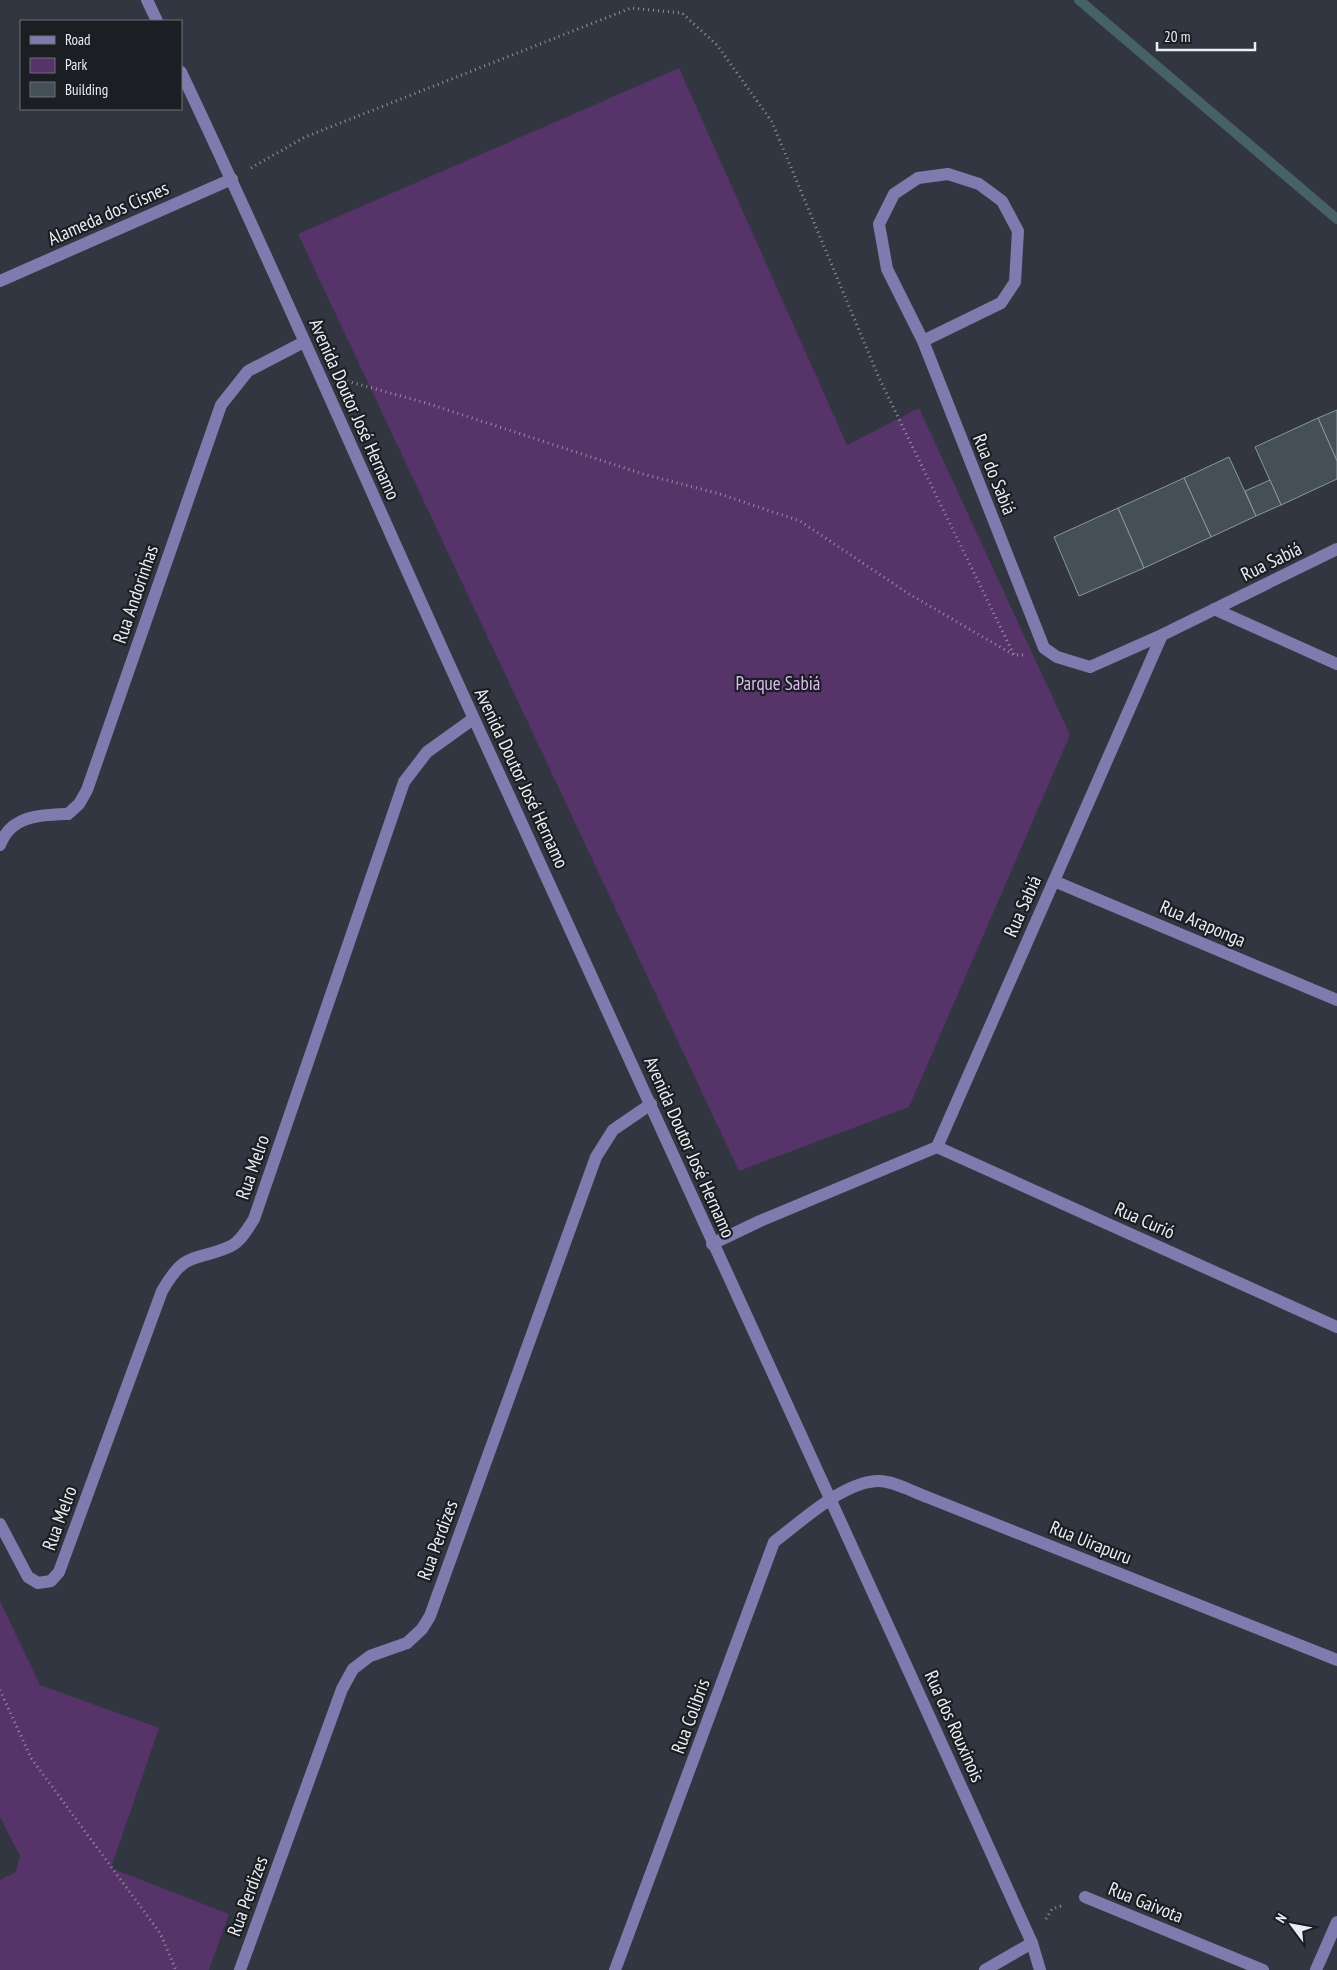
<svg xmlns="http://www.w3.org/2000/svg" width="1337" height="1970" viewBox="0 0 1337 1970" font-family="'PT Sans Narrow',sans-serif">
<rect width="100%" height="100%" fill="#313640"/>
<!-- green -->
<g fill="#563369">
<path d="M679 68 847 445 919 408 1070 735 909 1107 739 1171 298 234Z"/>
<path d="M0 1601 40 1685 159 1728 111 1868 229 1914 209 1970H0V1880L16 1872 20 1856 0 1817Z"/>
</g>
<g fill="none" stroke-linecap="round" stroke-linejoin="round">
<!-- stream -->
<path stroke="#466168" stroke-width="10" d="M1079 0 1337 219"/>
</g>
<!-- building -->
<g fill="#454f57" stroke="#8b969f">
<path d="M1337 410V461L1318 418Z"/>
<path d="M1318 418 1337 461V479L1281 505 1255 447Z"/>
<path d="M1229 457 1256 516 1211 537 1184 478Z"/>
<path d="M1184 478 1211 537 1144 568 1118 508Z"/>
<path d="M1270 480 1281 505 1256 516 1245 491Z"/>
<path d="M1118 508 1144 568 1079 596 1054 537Z"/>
</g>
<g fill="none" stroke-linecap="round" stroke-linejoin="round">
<!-- path -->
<g stroke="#90949c" stroke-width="3" stroke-dasharray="1 4" stroke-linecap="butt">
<path d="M251 168 305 137 631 8 682 13 717 45 772 122 879 378 1014 655"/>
<path d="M347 381 426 403 643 474 720 494 800 521 909 594 1014 655H1023"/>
<path d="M0 1690 31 1758 160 1933 176 1970"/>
<path d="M1046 1919 1052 1909 1064 1905"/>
</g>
<!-- minor -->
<g stroke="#807baf" stroke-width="12">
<path d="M147 0 157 21"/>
<path d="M181 72C283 287 376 505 475 721 660 1129 848 1535 1032 1943L1040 1970"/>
<path d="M0 281 232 179"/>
<path d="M923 341 1001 303 1015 282 1018 231 1002 201 979 184 948 174 918 178 894 194 879 224 887 269 923 341 1044 648 1057 657 1090 667 1162 635 1337 549"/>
<path d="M1214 609 1337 664"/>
<path d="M0 845C11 815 41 815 68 814L79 804 87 790 221 405 248 371 304 342"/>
<path d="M1054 881 1337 1000"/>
<path d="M937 1147 1337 1327"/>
<path d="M712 1244 760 1221 937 1147 1162 635"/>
<path d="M0 1524 28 1577 38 1583 51 1581 59 1572 162 1291C187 1248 194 1263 231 1246 241 1241 248 1228 254 1219L404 782 427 752 473 719"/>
<path d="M1085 1897 1263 1970"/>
<path d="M240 1970 342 1689 353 1669 370 1656 407 1643 422 1629 430 1616 596 1157 613 1130 651 1104"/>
<path d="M615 1970 774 1542C802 1521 844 1481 879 1481 894 1481 913 1492 927 1497L1337 1660"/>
<path d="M985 1970 1032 1943"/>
<path d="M1316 1970 1337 1922"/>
</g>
</g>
<g text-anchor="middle" stroke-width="4.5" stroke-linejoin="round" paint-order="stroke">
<!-- street labels -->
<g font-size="19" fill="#ebeef4" stroke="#1b1e22">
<text transform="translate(108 213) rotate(-24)" y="7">Alameda dos Cisnes</text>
<text transform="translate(355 409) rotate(66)" y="7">Avenida Doutor José Hernamo</text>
<text transform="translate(995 474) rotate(68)" y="7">Rua do Sabiá</text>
<text transform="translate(1271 561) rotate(-26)" y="7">Rua Sabiá</text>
<text transform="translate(135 594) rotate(-71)" y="7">Rua Andorinhas</text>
<text transform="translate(522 778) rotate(65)" y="7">Avenida Doutor José Hernamo</text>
<text transform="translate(1022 906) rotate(-66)" y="7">Rua Sabiá</text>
<text transform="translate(1203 923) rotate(23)" y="7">Rua Araponga</text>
<text transform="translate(690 1147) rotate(66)" y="7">Avenida Doutor José Hernamo</text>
<text transform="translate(252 1167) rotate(-71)" y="7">Rua Melro</text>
<text transform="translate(1145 1220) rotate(24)" y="7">Rua Curió</text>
<text transform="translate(59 1518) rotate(-70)" y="7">Rua Melro</text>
<text transform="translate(437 1540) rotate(-70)" y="7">Rua Perdizes</text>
<text transform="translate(1091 1542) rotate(22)" y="7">Rua Uirapuru</text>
<text transform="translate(690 1716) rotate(-70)" y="7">Rua Colibris</text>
<text transform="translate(955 1726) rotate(66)" y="7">Rua dos Rouxinois</text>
<text transform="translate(247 1896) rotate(-70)" y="7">Rua Perdizes</text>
<text transform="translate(1146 1902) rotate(22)" y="7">Rua Gaivota</text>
</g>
<!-- park labels -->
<g font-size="19" fill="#ddbaf2" stroke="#1b1e22">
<text x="778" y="690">Parque Sabiá</text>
</g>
</g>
<!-- legend -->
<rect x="20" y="20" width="162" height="90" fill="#1b1e22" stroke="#6e7176"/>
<rect x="30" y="36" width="25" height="8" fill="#807baf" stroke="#6e7176"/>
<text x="65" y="45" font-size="15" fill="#ebeef4">Road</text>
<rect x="30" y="58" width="25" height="15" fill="#563369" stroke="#6e7176"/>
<text x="65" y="70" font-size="15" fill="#ebeef4">Park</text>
<rect x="30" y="82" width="25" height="15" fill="#454f57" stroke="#6e7176"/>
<text x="65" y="95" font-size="15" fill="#ebeef4">Building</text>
<!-- north arrow -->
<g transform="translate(1292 1925) rotate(302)" stroke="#1b1e22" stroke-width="4" paint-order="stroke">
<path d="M0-4L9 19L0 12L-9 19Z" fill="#ebeef4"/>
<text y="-8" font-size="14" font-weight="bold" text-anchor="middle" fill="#ebeef4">N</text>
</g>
<!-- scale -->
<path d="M1157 42v8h98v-8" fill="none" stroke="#ebeef4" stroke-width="2.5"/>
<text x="1164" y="42" font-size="15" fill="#ebeef4" stroke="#1b1e22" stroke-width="4" paint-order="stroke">20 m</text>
</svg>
